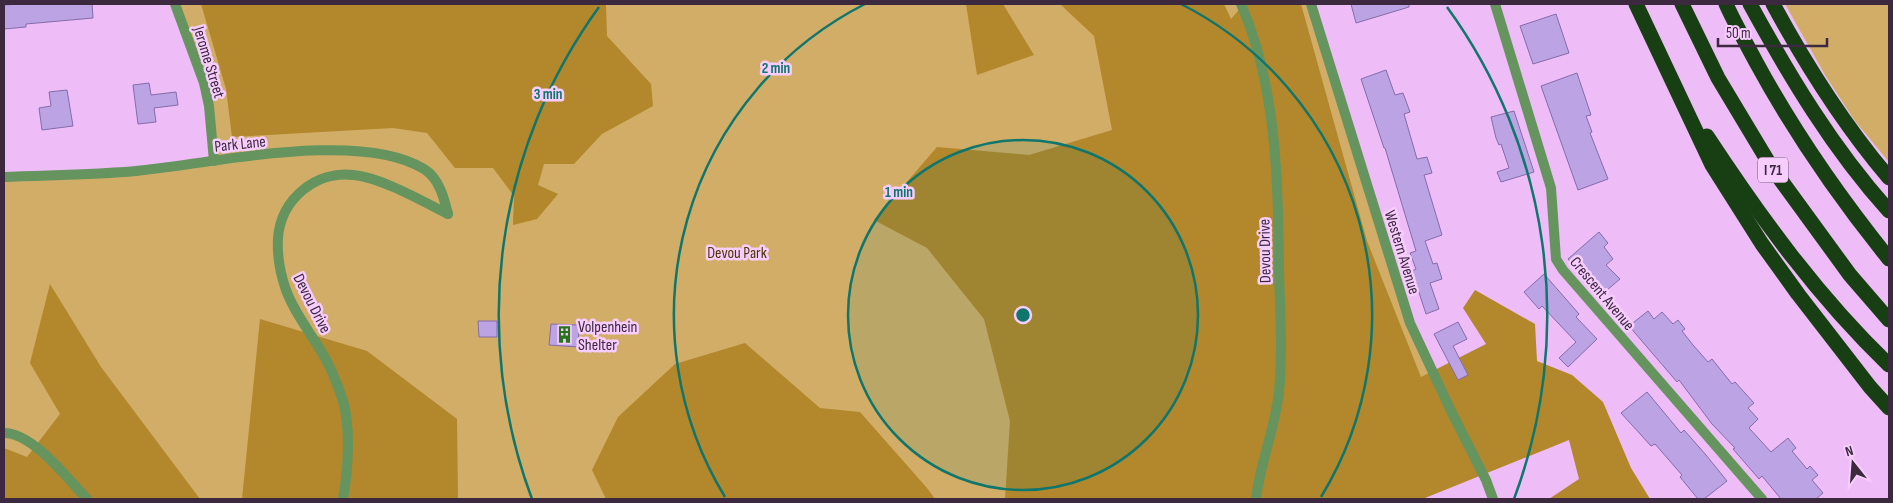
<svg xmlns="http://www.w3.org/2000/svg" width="1893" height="503" viewBox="0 0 1893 503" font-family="'Sofia Sans Condensed',sans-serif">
<rect width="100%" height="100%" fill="#eebcf6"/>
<!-- green -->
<g fill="#d2ad67">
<path d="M175 4H1311L1402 300 1452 413 1397 499H4V177L214 161 209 106Z"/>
<path d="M1785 4H1889V162L1855 121 1825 75Z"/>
</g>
<!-- forest -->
<g fill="#b3872b">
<path d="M201 4H606L607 36 651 84 653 106 602 134 574 164H544L538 185 558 194 537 219 513 225 514 196 493 168H455L427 133 393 128 232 137 226 89Z"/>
<path d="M966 4H1003L1034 55 977 75Z"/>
<path d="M1060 4H1224L1231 19 1244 4H1301L1367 241 1421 377 1486 344 1463 308 1475 290 1535 324 1537 361 1572 375 1603 402 1631 468 1650 499H1549L1579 479 1569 440 1425 498 1426 499H1005L1010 421 984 319 927 248 874 220 937 147 1029 155 1112 130 1094 36Z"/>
<path d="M50 284 101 367 200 499H4V448L27 457 60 414 30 363Z"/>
<path d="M260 319 367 351 457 419 458 499H242Z"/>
<path d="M745 343 820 408 860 412 927 488 935 499H606L592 470 618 417 675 364Z"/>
</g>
<!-- building -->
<g fill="#bca3e4" stroke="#846caa">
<path d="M20 4H92L93 18 26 24V27L4 29V5Z"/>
<path d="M1351 4H1409V7L1356 23Z"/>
<path d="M1556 14 1569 53 1533 64 1520 26Z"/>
<path d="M1386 70 1395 95 1403 93 1410 112 1404 114 1417 159 1427 157 1432 173 1424 175 1442 235 1425 241 1433 264 1437 263 1442 279 1430 283 1439 309 1426 314 1412 271 1416 269 1410 253 1416 251 1385 148H1384L1361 79Z"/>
<path d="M1577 73 1591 115 1586 116 1592 132 1590 133 1608 179 1578 190 1541 86Z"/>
<path d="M149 83 151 95 176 92 178 105 154 108 156 122 138 124 133 85Z"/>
<path d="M67 90 73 126 42 130 39 108 51 106 49 92Z"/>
<path d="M1514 111 1534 172 1501 182 1497 172 1509 168 1501 144 1499 145 1496 138 1491 117Z"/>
<path d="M1599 232 1608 243 1604 247 1613 259 1606 265 1620 279 1600 296 1568 259Z"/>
<path d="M1544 274 1579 314 1576 317 1597 339 1568 367 1559 358 1576 342 1542 306 1539 309 1524 292Z"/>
<path d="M1648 311 1654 319 1662 312 1673 324 1678 320 1685 329 1682 331 1693 345 1708 362 1712 359 1732 384 1735 382 1754 403 1748 408 1758 419 1749 428 1771 452 1788 438 1796 448 1792 451 1807 469 1810 466 1818 475 1812 480 1823 493 1816 499H1781L1762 476 1759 479 1733 449 1735 448 1712 424 1679 380 1677 382 1629 326Z"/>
<path d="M478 321H497V337H479Z"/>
<path d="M1458 322 1467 339 1453 346 1468 375 1458 380 1434 334Z"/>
<path d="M551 324 579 325 578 347 549 345Z"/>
<path d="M1647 392 1681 433 1684 430 1706 455 1727 481 1704 499H1698L1680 477 1682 475 1655 444 1651 446 1621 413Z"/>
</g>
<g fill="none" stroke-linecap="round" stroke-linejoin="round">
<!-- minor -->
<g stroke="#65945f" stroke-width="10">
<path d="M175 4 204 83 209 106 214 161"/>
<path d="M1495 4 1551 188 1556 259 1563 270 1762 499"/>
<path d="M4 433C33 433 68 479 87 499"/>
</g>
<!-- tertiary -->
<g stroke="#65945f" stroke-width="10">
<path d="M1241 4C1277 86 1278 183 1279 271 1280 311 1283 352 1279 392 1275 429 1260 463 1256 499"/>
<path d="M1311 4 1410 323 1452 413 1486 480 1493 499"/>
<path d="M4 177C48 175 92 175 136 171 210 164 360 129 424 169 439 178 444 198 448 214"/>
<path d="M343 499C348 471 351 428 343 401 337 382 329 363 318 346 307 328 293 310 286 290 280 273 277 255 278 238 281 199 316 170 354 175 382 178 422 201 448 214"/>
</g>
<!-- motorway -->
<g stroke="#183f14" stroke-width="15">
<path d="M1636 4 1712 165 1762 244 1798 294 1870 387 1889 408"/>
<path d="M1682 4 1718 78 1772 168 1850 275 1889 320"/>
<path d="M1726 4C1735 24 1746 43 1756 62 1794 132 1839 197 1889 259"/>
<path d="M1750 4C1790 77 1833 149 1889 211"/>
<path d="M1773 4C1806 65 1844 125 1889 178"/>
<path d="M1707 136C1761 218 1818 297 1889 365"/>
</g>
</g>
<!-- distance rings -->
<circle cx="1023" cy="315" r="175" fill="#0f766e" fill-opacity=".12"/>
<g fill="none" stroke="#0f766e" stroke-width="2.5">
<circle cx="1023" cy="315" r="175"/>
<path d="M725 497A349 349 0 0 1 865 4M1181 4A349 349 0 0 1 1321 497"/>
<path d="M532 499A524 524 0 0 1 599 7M1447 7A524 524 0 0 1 1514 499"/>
</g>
<!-- icons -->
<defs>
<symbol id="building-bare" viewBox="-9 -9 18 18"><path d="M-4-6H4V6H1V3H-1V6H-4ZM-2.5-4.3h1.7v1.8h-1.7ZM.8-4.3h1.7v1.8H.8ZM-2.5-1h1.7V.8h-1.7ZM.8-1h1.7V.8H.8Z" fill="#25741c" stroke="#f6cdfc" stroke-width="2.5" paint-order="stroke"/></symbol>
</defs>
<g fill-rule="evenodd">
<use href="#building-bare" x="552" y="322" width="25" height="25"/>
</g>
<g text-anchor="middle" stroke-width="5" stroke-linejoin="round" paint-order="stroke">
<!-- shield labels -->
<rect fill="#f6cdfc" stroke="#745a78" stroke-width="1" x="1758" y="157.5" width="30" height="25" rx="4"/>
<g font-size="15" font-weight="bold" fill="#3c283f">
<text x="1773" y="175">I 71</text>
</g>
<!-- street labels -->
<g font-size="16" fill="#3c283f" stroke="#f6cdfc">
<text transform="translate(210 62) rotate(73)" y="6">Jerome Street</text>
<text transform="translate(240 143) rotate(-6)" y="6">Park Lane</text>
<text transform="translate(1264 251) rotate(-91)" y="6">Devou Drive</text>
<text transform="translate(1403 252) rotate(73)" y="6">Western Avenue</text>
<text transform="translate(1603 293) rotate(50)" y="6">Crescent Avenue</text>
<text transform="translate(313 303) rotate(63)" y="6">Devou Drive</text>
</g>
<!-- park labels -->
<g font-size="16" fill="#4c3601" stroke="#f6cdfc">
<text x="737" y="258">Devou Park</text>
</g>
<!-- poi labels -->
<g font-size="16" fill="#3c283f" stroke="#f6cdfc" text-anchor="start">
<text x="578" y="332">Volpenhein<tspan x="578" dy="18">Shelter</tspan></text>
</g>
</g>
<circle cx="1023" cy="315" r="8" fill="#0f766e" stroke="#f6cdfc" stroke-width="2.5"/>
<g font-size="15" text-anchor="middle" font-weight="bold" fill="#0f766e" stroke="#f6cdfc" stroke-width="5" stroke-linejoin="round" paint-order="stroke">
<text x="776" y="73">2 min</text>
<text x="548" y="99">3 min</text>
<text x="899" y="197">1 min</text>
</g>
<!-- border -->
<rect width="1893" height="503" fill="none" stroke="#3c283f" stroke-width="10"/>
<!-- north arrow -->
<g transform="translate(1853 463) rotate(343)" stroke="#f6cdfc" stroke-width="4" paint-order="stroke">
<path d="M0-4L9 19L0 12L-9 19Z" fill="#3c283f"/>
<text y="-8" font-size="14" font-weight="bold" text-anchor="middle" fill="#3c283f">N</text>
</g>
<!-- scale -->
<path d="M1718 38v8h109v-8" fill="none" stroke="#3c283f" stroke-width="2.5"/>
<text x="1726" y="38" font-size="15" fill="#3c283f" stroke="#f6cdfc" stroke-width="4" paint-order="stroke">50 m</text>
</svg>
